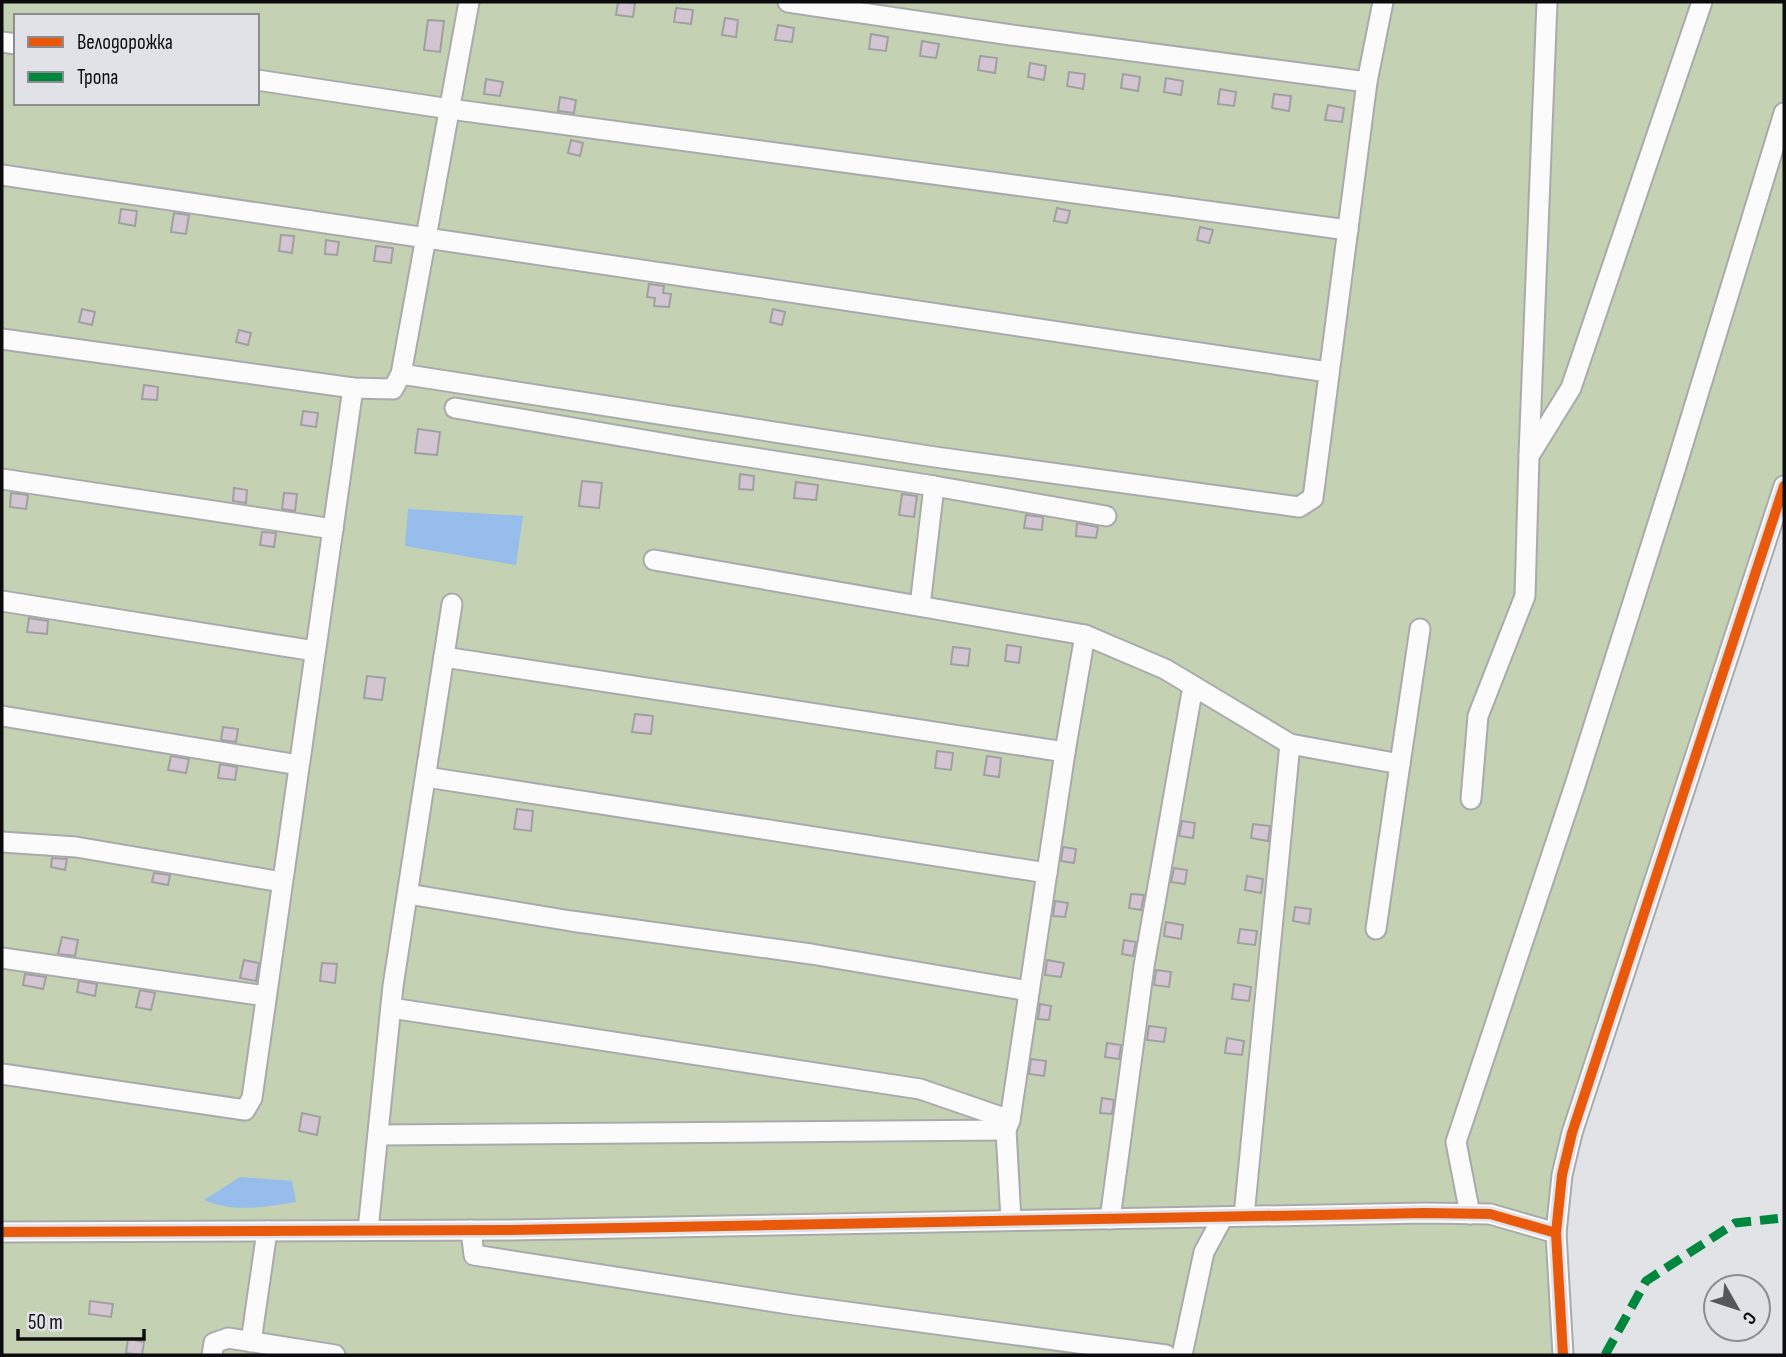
<svg xmlns="http://www.w3.org/2000/svg" width="1786" height="1357" viewBox="0 0 1786 1357" font-family="'Sofia Sans Condensed',sans-serif">
<rect width="100%" height="100%" fill="#e2e3e7"/>
<!-- green -->
<path fill="#c4d1b3" fill-rule="evenodd" d="M2 2H1784V486L1562 1175 1563 1355H2ZM16 16H257V103H16Z"/>
<!-- water -->
<g fill="#96bdec">
<path d="M408 509 523 516 516 565 405 546Z"/>
<path d="M240 1177 292 1181 296 1202C264 1207 235 1213 204 1200Z"/>
</g>
<!-- building -->
<g fill="#d3c6d2" stroke="#a0a0a2" stroke-width="2">
<path d="M618 2 635 3 633 17 616 15Z"/>
<path d="M676 8 693 10 691 24 674 22Z"/>
<path d="M725 18 738 20 736 37 722 35Z"/>
<path d="M428 20 444 21 440 52 424 50Z"/>
<path d="M778 25 794 28 792 42 775 40Z"/>
<path d="M871 34 888 37 886 51 869 49Z"/>
<path d="M922 41 939 44 936 58 920 56Z"/>
<path d="M980 56 997 58 995 73 978 70Z"/>
<path d="M1030 63 1046 66 1044 80 1028 77Z"/>
<path d="M1069 72 1085 74 1083 89 1067 86Z"/>
<path d="M1123 74 1140 77 1138 91 1121 88Z"/>
<path d="M1166 78 1183 81 1181 95 1164 92Z"/>
<path d="M486 79 503 82 500 96 484 94Z"/>
<path d="M1220 89 1236 92 1234 106 1218 104Z"/>
<path d="M1274 94 1291 96 1289 111 1272 108Z"/>
<path d="M560 97 576 100 574 113 558 111Z"/>
<path d="M1328 105 1344 108 1342 122 1325 120Z"/>
<path d="M571 140 583 143 580 156 568 153Z"/>
<path d="M1057 208 1070 211 1067 223 1054 221Z"/>
<path d="M121 209 137 211 135 226 119 223Z"/>
<path d="M174 213 189 215 186 234 171 232Z"/>
<path d="M1200 227 1213 230 1209 243 1197 240Z"/>
<path d="M281 235 294 236 292 253 279 251Z"/>
<path d="M326 240 339 242 337 255 325 254Z"/>
<path d="M376 246 393 248 391 263 374 261Z"/>
<path d="M649 284 664 286 663 293 671 294 669 307 654 306 655 298 647 297Z"/>
<path d="M82 309 95 312 92 325 79 322Z"/>
<path d="M773 309 785 312 782 325 770 322Z"/>
<path d="M239 330 251 333 248 345 236 342Z"/>
<path d="M144 385 158 387 157 400 142 399Z"/>
<path d="M303 411 318 413 316 427 301 425Z"/>
<path d="M418 429 440 432 437 455 415 453Z"/>
<path d="M740 474 754 476 753 490 739 489Z"/>
<path d="M582 481 602 483 599 508 579 506Z"/>
<path d="M796 482 818 485 816 500 794 498Z"/>
<path d="M234 488 247 490 246 503 233 501Z"/>
<path d="M11 493 28 495 26 509 10 507Z"/>
<path d="M284 493 297 494 295 511 282 509Z"/>
<path d="M902 494 917 496 914 517 899 515Z"/>
<path d="M1026 515 1043 517 1042 530 1024 528Z"/>
<path d="M1077 523 1098 527 1096 538 1076 536Z"/>
<path d="M262 532 276 533 274 547 260 545Z"/>
<path d="M29 618 48 621 47 634 27 632Z"/>
<path d="M1007 645 1021 647 1019 663 1005 661Z"/>
<path d="M953 647 970 649 968 666 951 664Z"/>
<path d="M367 676 385 678 382 700 364 698Z"/>
<path d="M635 714 653 716 651 734 632 732Z"/>
<path d="M223 727 238 729 236 742 221 740Z"/>
<path d="M937 751 953 753 951 770 935 768Z"/>
<path d="M171 756 189 759 186 773 168 770Z"/>
<path d="M987 756 1001 758 999 777 984 775Z"/>
<path d="M220 764 237 767 235 780 218 778Z"/>
<path d="M517 809 533 811 531 831 514 829Z"/>
<path d="M1182 821 1195 823 1193 838 1179 836Z"/>
<path d="M1253 824 1270 826 1268 841 1251 838Z"/>
<path d="M1063 847 1076 849 1074 863 1061 861Z"/>
<path d="M52 858 67 859 65 870 51 867Z"/>
<path d="M1174 868 1187 870 1185 884 1171 882Z"/>
<path d="M154 873 170 875 168 885 152 882Z"/>
<path d="M1247 876 1263 879 1261 893 1245 890Z"/>
<path d="M1131 894 1144 895 1141 910 1129 908Z"/>
<path d="M1055 901 1068 903 1065 917 1053 916Z"/>
<path d="M1295 907 1311 909 1309 924 1293 921Z"/>
<path d="M1166 922 1183 925 1181 939 1164 936Z"/>
<path d="M1240 929 1257 931 1255 945 1238 943Z"/>
<path d="M62 937 78 940 75 956 58 954Z"/>
<path d="M1124 940 1136 942 1133 956 1122 954Z"/>
<path d="M244 960 259 963 256 981 240 978Z"/>
<path d="M1047 960 1064 963 1061 977 1045 975Z"/>
<path d="M322 963 337 964 335 983 320 981Z"/>
<path d="M1156 970 1171 972 1169 987 1154 985Z"/>
<path d="M25 974 46 977 43 989 23 985Z"/>
<path d="M79 981 97 984 95 996 77 992Z"/>
<path d="M1234 984 1251 987 1249 1001 1232 999Z"/>
<path d="M140 990 155 993 151 1010 136 1007Z"/>
<path d="M1040 1004 1051 1006 1049 1020 1038 1019Z"/>
<path d="M1149 1026 1166 1028 1164 1042 1147 1040Z"/>
<path d="M1227 1038 1244 1041 1242 1055 1225 1053Z"/>
<path d="M1107 1043 1121 1045 1119 1059 1105 1057Z"/>
<path d="M1031 1059 1046 1061 1044 1076 1029 1074Z"/>
<path d="M1102 1098 1114 1100 1112 1114 1100 1113Z"/>
<path d="M302 1113 320 1117 317 1135 299 1131Z"/>
<path d="M90 1301 113 1304 111 1317 89 1314Z"/>
<path d="M128 1339 144 1342 142 1355 126 1353Z"/>
</g>
<g fill="none" stroke-linecap="round" stroke-linejoin="round">
<defs>
<g id="minor">
<path d="M788 2 1011 35 1367 82"/>
<path d="M2 42 16 44"/>
<path d="M257 80 450 109 1348 230"/>
<path d="M2 175 1328 372"/>
<path d="M2 339 353 388 393 389 401 374 469 2"/>
<path d="M401 374 935 457 1299 507 1313 498 1367 82 1383 2"/>
<path d="M455 408 697 449 934 486"/>
<path d="M1529 455 1547 2"/>
<path d="M2 479 333 529"/>
<path d="M654 560 1085 635"/>
<path d="M2 601 315 651"/>
<path d="M920 606 934 486 1106 516"/>
<path d="M444 657 1065 752"/>
<path d="M2 716 299 765"/>
<path d="M1290 744 1400 764 1376 929"/>
<path d="M1400 764 1420 629"/>
<path d="M426 777 1047 873"/>
<path d="M1471 799 1478 716 1525 596 1529 456 1571 388 1702 2"/>
<path d="M2 842 76 847 282 882"/>
<path d="M408 894 571 921 811 954 1029 991"/>
<path d="M2 958 266 996"/>
<path d="M391 1008 920 1089 1010 1120"/>
<path d="M2 1074 245 1110 252 1098 353 388"/>
<path d="M378 1135 1006 1130"/>
<path d="M1470 1214 1456 1142 1576 782 1674 473 1784 113"/>
<path d="M1110 1219 1144 966 1193 686"/>
<path d="M1011 1220 1006 1130 1010 1120 1065 752 1085 635 1165 669 1290 744 1244 1216"/>
<path d="M368 1230 393 986 452 604"/>
<path d="M471 1230 474 1255 795 1305 1166 1355"/>
<path d="M2 1232 511 1230 1425 1213 1490 1214 1556 1233"/>
<path d="M251 1342 267 1231"/>
<path d="M212 1355 214 1343 228 1338 335 1355"/>
<path d="M1182 1355 1204 1252 1223 1217"/>
<path d="M1563 1355 1556 1233 1562 1175 1572 1133 1784 486"/>
</g>
</defs>
<!-- minor casing -->
<use href="#minor" stroke="#a9aaac" stroke-width="23"/>
<!-- minor -->
<use href="#minor" stroke="#fbfbfb" stroke-width="19"/>
<!-- quiet -->
<path stroke="#00873e" stroke-width="9" stroke-dasharray="18 9" stroke-linecap="butt" d="M1605 1355 1646 1281 1735 1223 1783 1218 1784 1215"/>
<defs>
<g id="cycleway">
<path d="M2 1232 511 1230 1425 1213 1490 1214 1556 1233"/>
<path d="M1563 1355 1556 1233 1562 1175 1572 1133 1784 486"/>
</g>
</defs>
<!-- cycleway casing -->
<use href="#cycleway" stroke="#e1e2e8" stroke-width="15"/>
<!-- cycleway -->
<use href="#cycleway" stroke="#e8590c" stroke-width="10"/>
</g>
<!-- border -->
<rect width="1786" height="1357" fill="none" stroke="#0c0c0e" stroke-width="7"/>
<!-- legend -->
<rect x="14" y="14" width="245" height="91" fill="#e1e2e8" stroke="#8c8c91" stroke-width="2"/>
<rect x="28" y="37" width="35" height="10" fill="#e8590c" stroke="#8c8c91" stroke-width="2"/>
<text x="77" y="49" font-size="21" fill="#0c0c0e">Велодорожка</text>
<rect x="28" y="72" width="35" height="10" fill="#00873e" stroke="#8c8c91" stroke-width="2"/>
<text x="77" y="84" font-size="21" fill="#0c0c0e">Тропа</text>
<!-- north arrow -->
<g transform="translate(1737 1308) rotate(129)"><circle r="33" fill="#e1e2e8" stroke="#8c8c91" stroke-width="2"/>
<path d="M0-5L12 26L0 18L-12 26Z" fill="#57575a"/>
<text y="-10" font-size="19" font-weight="bold" text-anchor="middle" fill="#0c0c0e">С</text>
</g>
<!-- scale -->
<path d="M18 1329v10h126v-10" fill="none" stroke="#0c0c0e" stroke-width="3.5"/>
<text x="28" y="1329" font-size="21" fill="#0c0c0e" stroke="#e1e2e8" stroke-width="5" paint-order="stroke">50 m</text>
</svg>
